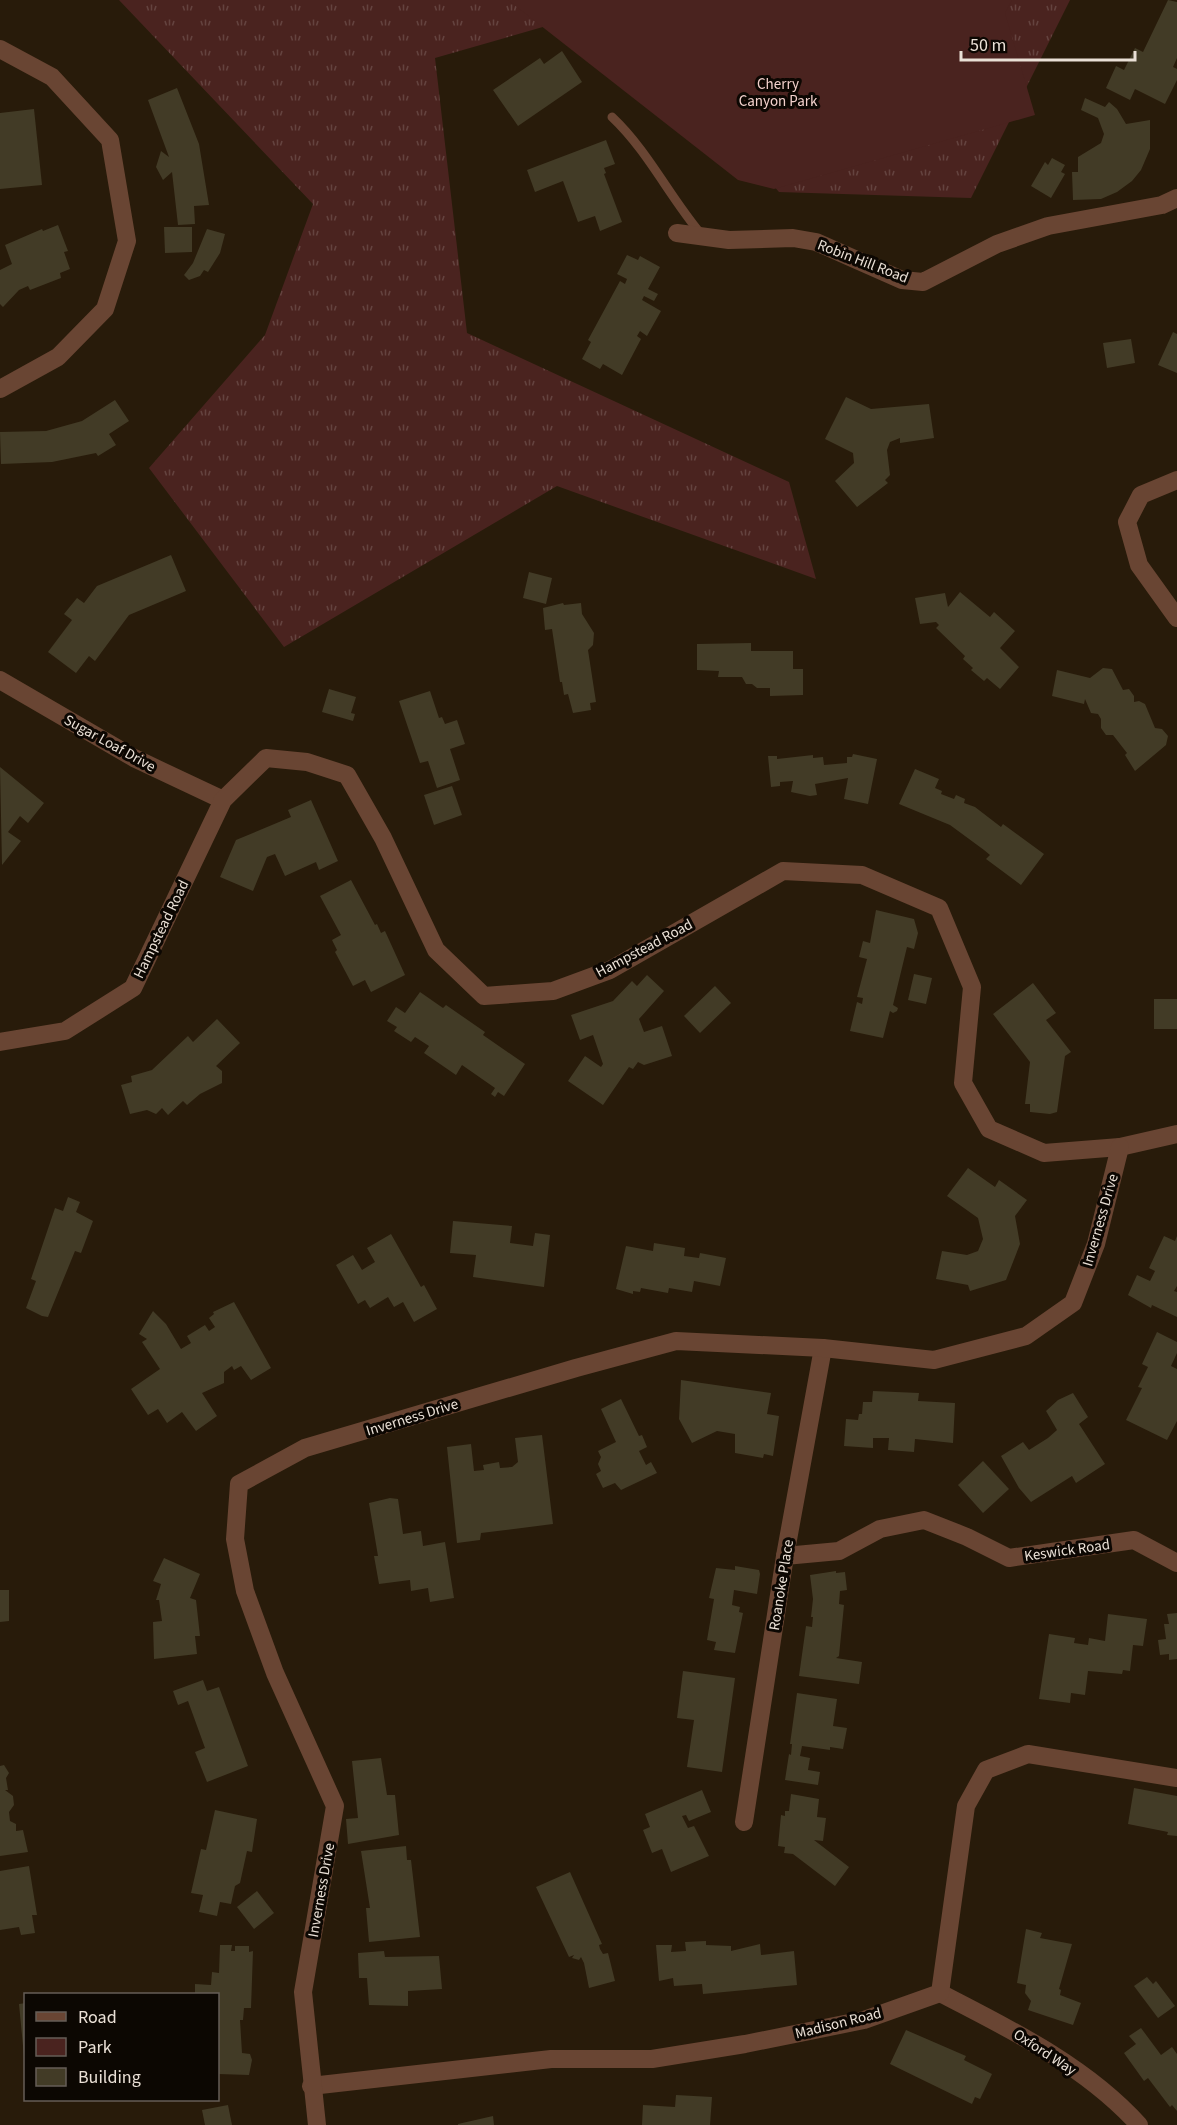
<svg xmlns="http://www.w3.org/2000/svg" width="1177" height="2125" viewBox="0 0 1177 2125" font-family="'Source Sans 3',sans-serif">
<defs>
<pattern id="grass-tufts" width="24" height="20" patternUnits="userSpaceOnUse" patternTransform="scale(1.5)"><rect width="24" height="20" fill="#4a231f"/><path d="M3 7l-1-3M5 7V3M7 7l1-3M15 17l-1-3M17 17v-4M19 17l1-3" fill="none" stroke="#64433f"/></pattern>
</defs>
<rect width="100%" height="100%" fill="#281b0a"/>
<!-- grass -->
<path fill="url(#grass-tufts)" d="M1070 0 971 198 779 192 619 5 435 58 467 333 789 482 816 579 557 486 284 647 149 468 265 335 313 204 119 0Z"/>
<!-- park -->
<path fill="#4a231f" d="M508 0H1012L1005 13 1035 115 774 189 738 180Z"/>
<!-- building -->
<g fill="#423b26">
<path d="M1168 0 1177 2V58L1173 67 1177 69V80L1165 104 1135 89 1130 100 1106 88 1116 66 1124 70 1135 48 1143 52Z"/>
<path d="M562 51 582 82 518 126 493 90 540 58 544 64Z"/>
<path d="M177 88 199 144 209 205 194 206 195 224 178 225 172 172 163 180 156 167 161 151 169 157 148 100Z"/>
<path d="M1085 98 1105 107 1109 102 1117 109 1126 124 1150 120V149L1141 170 1132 181 1117 192 1101 199 1073 200 1072 172H1078V157L1101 143 1104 134 1098 118 1081 110Z"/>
<path d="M34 109 42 185 0 189V113Z"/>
<path d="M606 140 615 164 604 168 606 173 604 174 622 222 600 231 595 216 578 222 563 181 535 192 527 170Z"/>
<path d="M1052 158 1065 165 1061 172 1065 174 1051 198 1031 186 1045 162 1048 165Z"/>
<path d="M58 225 68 251 64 252 70 269 60 273 61 278 30 290 28 286 19 290 3 307 0 304V270L12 264 5 245 42 229 43 231Z"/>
<path d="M164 227H192V252L165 253Z"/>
<path d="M207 229 225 234 220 253 208 272 204 270 200 276 189 280 184 275 193 263Z"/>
<path d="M627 255 638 260 640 256 660 267 648 289 658 294 654 301 644 296 642 300 661 311 647 336 640 331 637 336 641 339 622 375 603 364 600 369 582 359 591 342 588 340 620 281 625 284 627 279 617 274Z"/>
<path d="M1173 332 1177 334V373L1158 365Z"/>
<path d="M1131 339 1135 363 1107 368 1103 343Z"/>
<path d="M846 397 871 409 929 404 934 438 900 443V438L890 442 887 450 890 475 885 480 888 483 857 507 835 481 854 463 853 453 825 439Z"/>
<path d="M115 400 129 421 109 434 116 445 98 456 96 453 52 462 1 464 0 432 46 431 82 421Z"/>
<path d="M171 555 186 591 129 615 95 661 89 656 76 673 48 652 72 620 64 614 77 598 84 603 97 586Z"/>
<path d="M529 572 552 578 546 604 523 598Z"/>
<path d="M960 592 990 617 994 612 1015 631 1000 648 1019 667 1000 689 987 678 984 681 971 670 973 668 963 659 965 656 936 628 939 625 936 622 920 624 915 598 945 593 948 607Z"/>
<path d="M563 603 564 605 581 603 582 614 594 633 593 645 588 650 596 702 590 703 591 710 573 713 568 694 564 695 562 682H560L552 629 545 630 543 608Z"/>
<path d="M751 643V651H793V669H803V695L770 696V688H757L752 684H746L742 677H718L719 671 697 670V644Z"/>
<path d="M1103 668 1112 669 1123 690 1129 689 1134 696V702L1139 701 1145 704 1155 728 1162 729 1168 736 1166 745 1135 771 1125 755 1127 753 1113 735H1106L1101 728V719L1098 714 1091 713 1085 699 1084 704 1052 696 1057 670 1090 678Z"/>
<path d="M329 689 356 697 351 713 355 714 353 721 322 712Z"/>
<path d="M430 691 439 718 442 717 445 724 457 720 465 744 450 749 460 780 437 788 428 761 420 763 399 701Z"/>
<path d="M853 754 877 759 868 804 844 799 848 778 815 784 817 795 810 796 791 792 793 781 780 782V786L771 787 768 756H777V759L813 755V758L823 757 824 765 847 763V757H852Z"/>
<path d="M0 767 44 803 28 823 20 816 8 832 21 841 2 865Z"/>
<path d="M915 769 939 779 935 788 942 791 941 794 954 799 956 795 965 799 964 803 975 807 1001 827 1003 824 1044 854 1021 885 986 859 990 855 984 850 950 825 899 804Z"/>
<path d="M452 786 462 815 434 825 424 795Z"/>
<path d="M311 800 338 861 319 870 316 862 285 876 275 854 267 857 253 891 220 877 236 840 291 817 288 810Z"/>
<path d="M351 880 375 925 377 924 381 933 385 931 405 975 371 992 365 980 353 986 335 952 337 950 332 940 341 935 320 896Z"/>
<path d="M876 910 914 919 918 933 914 949 907 947 893 1005 898 1008 897 1011 893 1013 890 1011 883 1038 850 1031 857 1002 862 1004 863 998 857 997 867 959 859 957 863 941 870 943Z"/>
<path d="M914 974 932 978 926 1004 908 1000Z"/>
<path d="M647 975 664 991 639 1019 644 1032 662 1026 672 1056 644 1065 638 1062 633 1069 629 1067 603 1105 568 1081 585 1056 601 1067 603 1064 593 1035 580 1040 571 1015 613 1001 632 981 637 986Z"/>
<path d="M1033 983 1056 1013 1046 1020 1071 1052 1065 1056 1057 1112 1050 1114 1030 1112V1104H1025L1030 1062 993 1014Z"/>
<path d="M715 986 731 1003 700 1033 684 1016Z"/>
<path d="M420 992 443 1008 446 1005 485 1032 483 1035 525 1064 504 1096 498 1092 495 1097 491 1094 495 1088 462 1065 456 1075 424 1053 429 1046 415 1037 411 1042 394 1031 397 1027 387 1021 396 1007 405 1013Z"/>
<rect x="1154" y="999" width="23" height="30"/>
<path d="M217 1019 240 1043 216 1066 222 1071V1083L200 1094 187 1105 183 1101 168 1115 162 1108 156 1114 147 1110 130 1114 121 1085 132 1082 131 1076 152 1070 188 1036 193 1042Z"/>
<path d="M968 1168 995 1187 999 1180 1027 1200 1015 1216 1020 1244 1006 1280 970 1291 968 1285 936 1279 942 1251 967 1255 978 1251 983 1239 978 1218 947 1196Z"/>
<path d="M68 1197 80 1202 76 1212 93 1221 81 1253 75 1251 48 1317 42 1316 26 1308 36 1281 31 1279 55 1208 63 1211Z"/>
<path d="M453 1221 512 1226 510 1243 533 1246 535 1233 550 1235 544 1287 473 1277 476 1255 450 1253Z"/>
<path d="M391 1234 421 1287 424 1285 437 1309 414 1322 403 1302 394 1307 388 1297 370 1308 365 1300 358 1304 336 1265 353 1255 362 1270 375 1262 367 1248Z"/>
<path d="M1164 1236 1175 1241 1177 1236V1286L1174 1291 1177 1292V1317L1152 1305 1151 1308 1128 1295 1137 1275 1150 1281 1155 1271 1149 1268Z"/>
<path d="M654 1243 685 1248 684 1256 699 1258 700 1253 726 1258 720 1286 694 1281 692 1292 669 1288 668 1293 641 1288 640 1292 633 1291V1294L616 1289 626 1246 653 1251Z"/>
<path d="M234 1302 271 1368 251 1380 241 1366 234 1370 232 1366 224 1372V1383L202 1393 217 1416 196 1431 182 1412 167 1423 158 1409 148 1415 131 1389 160 1369 142 1342 147 1339 139 1334 153 1311 166 1324 181 1349 191 1343 187 1336 205 1325 209 1331 215 1327 209 1318 214 1314 213 1312Z"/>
<path d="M1157 1332 1177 1342V1353L1171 1366 1177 1369V1421L1167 1440 1126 1420 1142 1388 1138 1387 1148 1367 1142 1364Z"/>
<path d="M681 1380 771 1393 767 1414 779 1416 773 1456 764 1454 763 1458 735 1453V1434L717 1431 692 1443 679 1419Z"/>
<path d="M873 1391 919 1393 918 1401 955 1403 953 1443 915 1439 914 1452 888 1450 889 1438H873V1448L844 1446 846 1419 858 1420 859 1414H862L863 1402H872Z"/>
<path d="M1073 1393 1088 1417 1079 1424 1105 1464 1076 1483 1072 1476 1031 1502 1019 1488 1001 1456 1023 1442 1029 1450 1048 1438 1057 1430 1046 1411 1058 1400Z"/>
<path d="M621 1399 639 1436 642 1435 647 1447 639 1451 646 1465 651 1462 657 1473 621 1490 615 1483 603 1488 596 1474 601 1471 598 1464 601 1457 598 1451 616 1442 601 1409Z"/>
<path d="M542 1435 553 1524 481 1533 480 1540 457 1543 447 1447 471 1444 474 1471 484 1470 483 1465 499 1462 500 1468 512 1467 518 1462 515 1438Z"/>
<path d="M983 1461 1009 1489 983 1513 958 1485Z"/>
<path d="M390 1498 398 1499 403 1534 421 1531 423 1546 445 1542 454 1598 430 1602 428 1588 411 1591 410 1580 379 1584 374 1556H378L369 1503Z"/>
<path d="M164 1558 200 1574 190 1598 196 1600 200 1636H195L197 1654 154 1659 153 1622 162 1621 159 1600H156L161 1584 153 1581Z"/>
<path d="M735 1566 759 1570 760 1574 757 1594 734 1590 732 1605 740 1607 739 1612 743 1613 735 1653 714 1650 716 1642 707 1640 714 1599 709 1598 716 1568 735 1570Z"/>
<path d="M836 1571V1573L845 1572 847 1590 840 1591 839 1604 844 1605 839 1656 836 1658 862 1662 859 1684 799 1676 806 1626 812 1627 813 1617H811L813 1599 810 1575Z"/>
<path d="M0 1590H9V1621L0 1622Z"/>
<path d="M1177 1613V1659L1169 1660V1654L1160 1655 1158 1640 1166 1639 1164 1624H1169L1167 1614Z"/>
<path d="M1108 1614 1147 1619 1143 1646 1133 1645 1130 1671 1123 1670 1122 1674 1088 1671 1085 1695 1071 1693 1070 1703 1039 1699 1049 1634 1075 1638 1074 1643 1088 1645 1089 1638 1105 1641Z"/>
<path d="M683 1671 735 1678 722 1772 687 1767 694 1720 677 1718Z"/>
<path d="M203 1680 207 1691 219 1687 248 1766 207 1782 195 1752 205 1748 188 1701 178 1705 173 1691Z"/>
<path d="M797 1693 837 1699 833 1726 847 1728 843 1749 830 1747V1750L802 1746 800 1756 810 1758 808 1770 820 1772 818 1785 785 1780 789 1754 791 1755 792 1744H790Z"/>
<path d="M381 1758 387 1795H395L399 1835 348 1844 346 1819 358 1818 352 1761Z"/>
<path d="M4 1765 9 1773 6 1778 8 1790H5L13 1796 14 1805 9 1812 10 1821 16 1824V1831L23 1830 28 1852 0 1856V1766Z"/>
<path d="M1134 1788 1177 1796V1836L1167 1835 1168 1832 1128 1824Z"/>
<path d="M702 1790 711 1812 689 1821 686 1815 682 1816 688 1828 694 1826 709 1856 671 1872 662 1849 652 1853 643 1830 650 1827 645 1814Z"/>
<path d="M791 1794 819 1799 817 1817 826 1818 823 1841 814 1840 849 1867 835 1886 793 1854 784 1853 785 1847 778 1846 781 1815 785 1816V1811H789Z"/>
<path d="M215 1810 257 1819 252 1852 247 1851 240 1883 235 1886 231 1904 220 1902 217 1916 199 1912 203 1895 191 1893 201 1849 206 1850Z"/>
<path d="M406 1846 407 1860H411L420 1937 369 1942 366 1908H370L361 1851Z"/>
<path d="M29 1866 37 1915H32L35 1933 21 1935 19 1927 0 1930V1871Z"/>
<path d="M570 1872 602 1944 599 1945 600 1949 603 1954 608 1953 615 1981 589 1988 584 1963 581 1957 579 1960 572 1958 574 1955 569 1957 536 1887Z"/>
<path d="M257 1891 274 1913 254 1929 237 1907Z"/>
<path d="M1026 1929 1042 1933 1040 1938 1072 1944 1059 1989 1061 1990 1060 1995 1081 2003 1073 2025 1028 2010 1031 2001 1025 1993 1026 1985 1017 1983Z"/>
<path d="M706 1941V1945L731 1946V1951L760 1944 761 1955 794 1951 797 1985 703 1994 702 1984 674 1986 673 1978 659 1981 656 1945H672L671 1952 686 1951 685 1942Z"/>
<path d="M220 1945H232L231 1951H235V1946H249V1952L253 1951 251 2008H244L243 2020H240L242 2053 250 2054 252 2060 249 2075 218 2074V1994H195V1984L211 1985 212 1972 219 1973Z"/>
<path d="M384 1951 385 1957 439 1956 442 1989 408 1991V2006L369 2005 367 1978H359L358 1953Z"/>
<path d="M1147 1977 1153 1984 1156 1981 1175 2006 1158 2018 1134 1986Z"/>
<path d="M26 2003V2056H24L19 2004Z"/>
<path d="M1141 2028 1161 2055 1172 2047 1177 2054V2111L1172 2105 1170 2107 1148 2078 1144 2081 1124 2053 1136 2044 1129 2036Z"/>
<path d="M906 2030 966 2056 964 2060 992 2074 980 2099 975 2097 972 2104 890 2064Z"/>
<path d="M676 2095 712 2097 710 2125H642L643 2105 675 2107Z"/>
<path d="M228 2105 232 2125H205L202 2110Z"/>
<path d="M493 2116 494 2125H458V2124Z"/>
</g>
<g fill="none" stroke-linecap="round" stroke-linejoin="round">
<!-- lane -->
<path stroke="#694533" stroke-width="9" d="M612 117C648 151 669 196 701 234"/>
<!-- street -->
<g stroke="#694533" stroke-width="18">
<path d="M0 49 52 77 110 140 127 241 105 309 58 357 0 389"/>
<path d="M677 233 729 240 793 238 816 242 902 280 923 282 997 244 1048 226 1162 205 1177 198"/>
<path d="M1177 480 1141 495 1127 522 1139 565 1177 618"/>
<path d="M0 680 134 758 223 800"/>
<path d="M0 1042 65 1031 133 988 223 800 266 758 307 762 347 775 383 838 436 950 484 996 553 991 610 970 783 871 862 875 939 908 972 987 963 1083 989 1129 1044 1153 1120 1147 1177 1134"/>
<path d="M785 1556 839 1551 880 1529 924 1520 967 1537 1009 1558 1134 1540 1177 1563"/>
<path d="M744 1822 785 1556 823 1348"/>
<path d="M940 1993C1010 2029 1086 2066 1139 2125"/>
<path d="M311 2086 551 2059H652L745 2044 864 2020 940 1993 966 1806 986 1770 1028 1754 1177 1778"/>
<path d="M317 2125 303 1992 335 1806 275 1673 245 1591 235 1539 239 1484 305 1448 576 1368 676 1341 823 1348 934 1360 1026 1336 1073 1303 1096 1244 1120 1147"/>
</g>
</g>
<g text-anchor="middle" stroke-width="6" stroke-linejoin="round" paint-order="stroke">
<!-- park labels -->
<g font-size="15" fill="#f4d2cd" stroke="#0c0702">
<text x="778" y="89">Cherry<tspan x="778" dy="17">Canyon Park</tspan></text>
</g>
<!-- street labels -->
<g font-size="15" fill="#eae0d6" stroke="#0c0702">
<text transform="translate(863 261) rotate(21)" y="5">Robin Hill Road</text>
<text transform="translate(110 743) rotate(29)" y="5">Sugar Loaf Drive</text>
<text transform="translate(161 929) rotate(-64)" y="5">Hampstead Road</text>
<text transform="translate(644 948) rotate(-28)" y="5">Hampstead Road</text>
<text transform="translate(1100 1220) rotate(-74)" y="5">Inverness Drive</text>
<text transform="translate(412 1417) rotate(-17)" y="5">Inverness Drive</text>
<text transform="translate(1067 1550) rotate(-8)" y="5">Keswick Road</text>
<text transform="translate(781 1585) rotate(-81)" y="5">Roanoke Place</text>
<text transform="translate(321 1890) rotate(-80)" y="5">Inverness Drive</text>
<text transform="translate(838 2023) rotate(-14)" y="5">Madison Road</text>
<text transform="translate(1045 2052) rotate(33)" y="5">Oxford Way</text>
</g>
</g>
<!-- legend -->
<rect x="24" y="1993" width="195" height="108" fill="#0c0702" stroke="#655e57" stroke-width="1.5"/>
<rect x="36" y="2012" width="30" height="9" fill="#694533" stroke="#655e57" stroke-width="1.5"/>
<text x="78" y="2023" font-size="18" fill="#eae0d6">Road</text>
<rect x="36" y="2038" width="30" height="18" fill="#4a231f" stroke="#655e57" stroke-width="1.5"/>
<text x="78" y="2053" font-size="18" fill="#eae0d6">Park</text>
<rect x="36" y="2068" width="30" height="18" fill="#423b26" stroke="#655e57" stroke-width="1.5"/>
<text x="78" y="2083" font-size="18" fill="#eae0d6">Building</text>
<!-- scale -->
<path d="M961 51v9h174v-9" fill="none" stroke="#eae0d6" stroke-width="3"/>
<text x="970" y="51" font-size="18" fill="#eae0d6" stroke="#0c0702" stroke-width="4.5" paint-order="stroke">50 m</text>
</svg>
